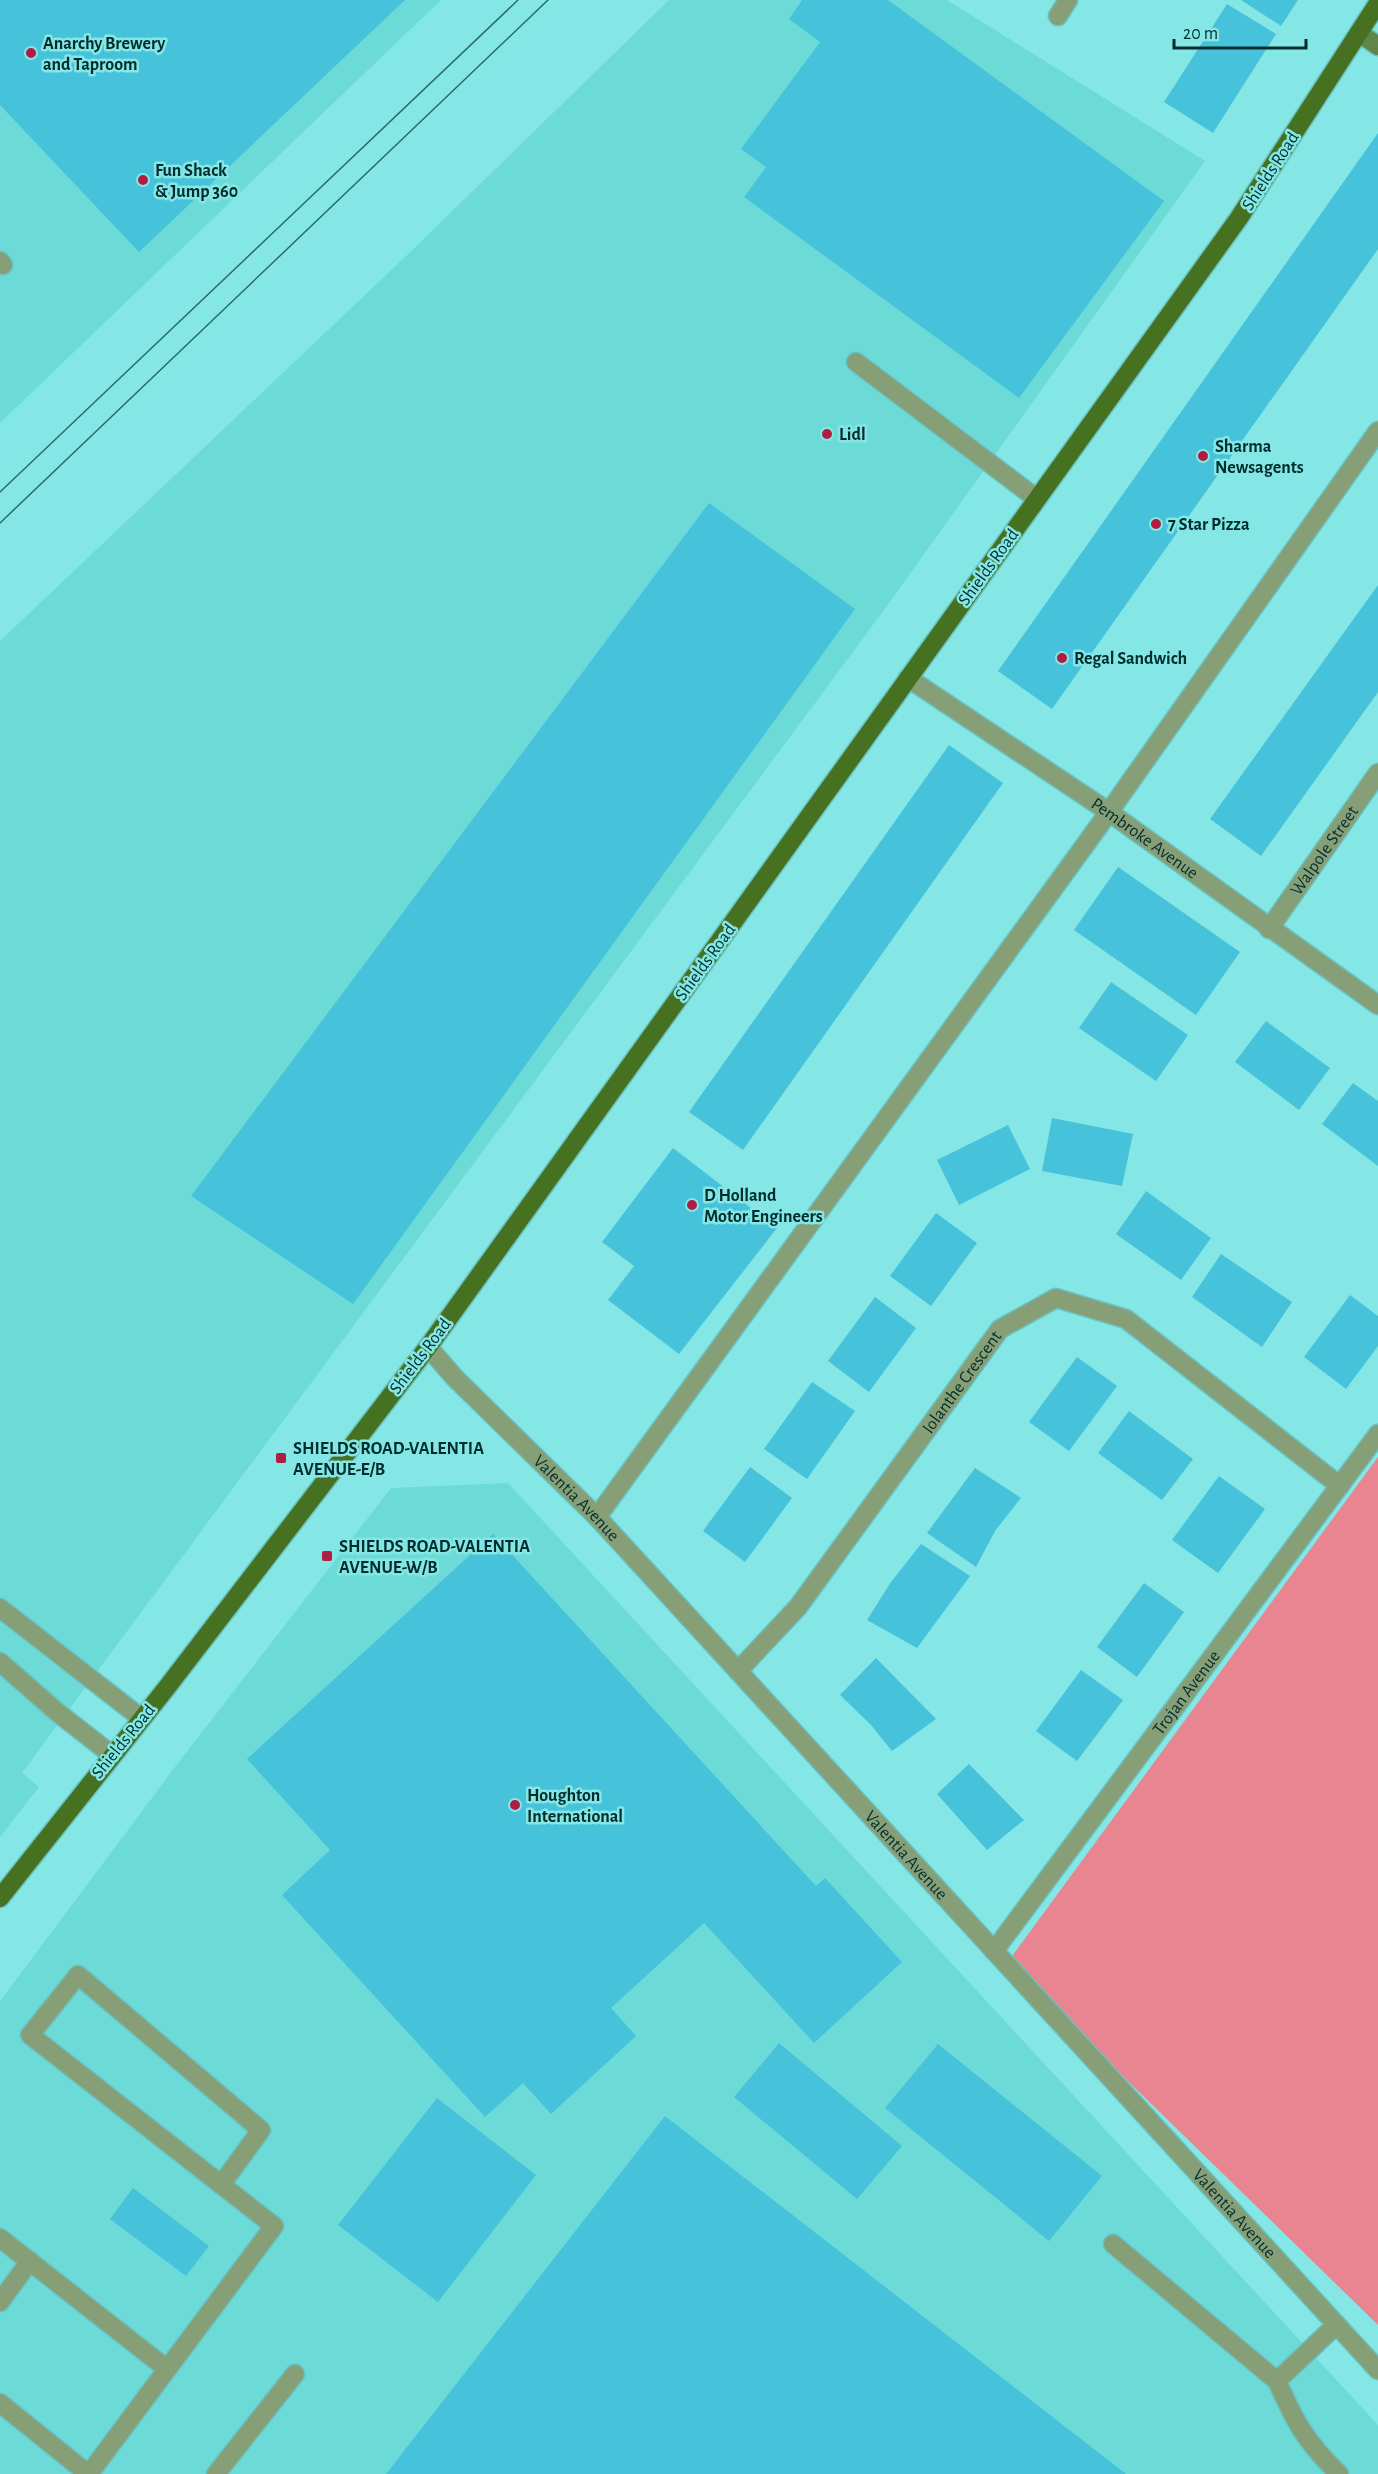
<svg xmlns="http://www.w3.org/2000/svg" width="1378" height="2474" viewBox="0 0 1378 2474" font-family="'Alegreya Sans',sans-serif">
<rect width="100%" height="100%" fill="#85e7e5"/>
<!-- built -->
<g fill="#6cdbd8">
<path d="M0 0H441L0 423Z"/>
<path d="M669 0H947L1205 161 884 610 22 1773 39 1787 0 1837V641L405 257Z"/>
<path d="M508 1483 1378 2425V2474H0V2001L175 1767 391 1488Z"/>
</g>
<!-- green -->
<path fill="#e88590" d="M1378 1457V2325L1007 1963Z"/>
<!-- building -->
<g fill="#46c2db">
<path d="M0 0H405L139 252 0 105Z"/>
<path d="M802 0H888L1164 201 1019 398 744 197 766 167 741 149 820 42 789 19Z"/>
<path d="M1241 0H1298L1281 26Z"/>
<path d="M1227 4 1276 34 1213 133 1164 102Z"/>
<path d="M1378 133V249L1052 709 998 671Z"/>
<path d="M709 503 855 609 353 1304 191 1196Z"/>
<path d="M1378 585V692L1261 856 1210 819Z"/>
<path d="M949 745 1003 783 743 1150 689 1112Z"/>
<path d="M1118 867 1240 952 1196 1015 1074 930Z"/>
<path d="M1111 982 1188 1035 1156 1081 1079 1028Z"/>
<path d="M1266 1021 1330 1068 1299 1110 1235 1062Z"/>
<path d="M1353 1083 1378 1101V1166L1322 1124Z"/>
<path d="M1052 1118 1133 1134 1122 1186 1042 1171Z"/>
<path d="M1008 1125 1030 1169 959 1205 937 1160Z"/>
<path d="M673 1148 777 1228 679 1354 608 1300 634 1266 602 1242Z"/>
<path d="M1146 1191 1211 1238 1181 1280 1116 1234Z"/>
<path d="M936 1213 977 1243 931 1306 890 1276Z"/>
<path d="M1221 1254 1292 1302 1262 1347 1192 1297Z"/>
<path d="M1350 1295 1378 1316V1346L1346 1389 1304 1357Z"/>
<path d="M875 1297 916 1328 869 1392 828 1361Z"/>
<path d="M1077 1357 1117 1386 1069 1451 1029 1422Z"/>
<path d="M812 1382 855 1411 807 1479 764 1449Z"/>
<path d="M1129 1411 1193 1459 1162 1500 1098 1453Z"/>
<path d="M750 1467 792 1498 745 1562 703 1531Z"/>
<path d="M975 1468 1021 1498 995 1531 976 1567 927 1533Z"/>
<path d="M1219 1476 1265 1509 1218 1573 1172 1540Z"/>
<path d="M493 1534 816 1886 825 1878 902 1962 814 2043 704 1923 611 2008 636 2036 551 2114 523 2083 485 2117 282 1895 330 1850 247 1759Z"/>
<path d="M921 1544 970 1576 917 1648 867 1620 891 1582Z"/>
<path d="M1144 1583 1184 1612 1137 1677 1097 1647Z"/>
<path d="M876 1658 936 1719 892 1751 871 1725 840 1695Z"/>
<path d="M1081 1670 1123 1700 1077 1761 1036 1731Z"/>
<path d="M969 1764 1024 1820 987 1850 937 1794Z"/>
<path d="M779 2043 902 2146 857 2199 734 2097Z"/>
<path d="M938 2044 1102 2176 1049 2241 885 2108Z"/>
<path d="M437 2098 536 2175 438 2302 338 2225Z"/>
<path d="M665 2116 1126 2474H386Z"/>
<path d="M133 2188 209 2246 186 2276 110 2219Z"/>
</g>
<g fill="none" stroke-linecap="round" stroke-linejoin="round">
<defs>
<g id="lane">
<path d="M0 261 3 265"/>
<path d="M856 362 1037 499"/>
<path d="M597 1517 1109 812 1378 431"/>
<path d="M0 1608 141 1718"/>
<path d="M0 1662 57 1712 112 1755"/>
<path d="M0 2238 167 2369"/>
<path d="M1113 2244 1277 2381 1336 2325"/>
<path d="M0 2302 30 2261"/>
<path d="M1277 2381C1295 2422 1306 2442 1339 2474"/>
<path d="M0 2403 88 2474"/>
<path d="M89 2474 274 2226 30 2035 78 1975 261 2130 221 2185"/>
<path d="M216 2474 295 2374"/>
</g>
<g id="street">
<path d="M1058 16 1068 0"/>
<path id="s1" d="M908 678 1109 812 1378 1005"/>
<path id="s2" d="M1269 929 1378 773"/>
<path id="s3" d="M428 1347 455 1378 597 1517 1378 2370"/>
<path id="s4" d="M738 1671 798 1607 1000 1329 1056 1298 1126 1319 1340 1486"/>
<path id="s5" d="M994 1951 1378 1434"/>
</g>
<path id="secondary" d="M1359 33 1378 46"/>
<path id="primary" d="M0 1898 168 1686 428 1347 1239 218 1378 3"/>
</defs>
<!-- lane casing -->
<use href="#lane" stroke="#6ac2c0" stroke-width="21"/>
<!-- street casing -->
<use href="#street" stroke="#6ac2c0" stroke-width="21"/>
<!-- secondary casing -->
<use href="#secondary" stroke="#6ac2c0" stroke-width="21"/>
<!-- primary casing -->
<use href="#primary" stroke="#6ac2c0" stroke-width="21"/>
<!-- lane -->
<use href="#lane" stroke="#879f77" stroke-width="18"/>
<!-- street -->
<use href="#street" stroke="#879f77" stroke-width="18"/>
<!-- secondary -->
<use href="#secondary" stroke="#618448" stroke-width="18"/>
<!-- primary -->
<use href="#primary" stroke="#467121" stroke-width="18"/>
<!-- tram -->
<g stroke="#2c6b6a" stroke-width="1.5">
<path d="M0 492 518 0"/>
<path d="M0 523 548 0"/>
</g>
</g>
<!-- markers -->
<g fill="#b01d43" stroke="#85e7e5" stroke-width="2">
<circle cx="31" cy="53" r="6"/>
<circle cx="143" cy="180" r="6"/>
<circle cx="827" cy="434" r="6"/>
<circle cx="1203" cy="456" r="6"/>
<circle cx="1156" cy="524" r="6"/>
<circle cx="1062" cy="658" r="6"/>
<circle cx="692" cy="1205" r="6"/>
<rect x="275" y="1452" width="12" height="12" rx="3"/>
<rect x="321" y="1550" width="12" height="12" rx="3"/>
<circle cx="515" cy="1805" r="6"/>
</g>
<g text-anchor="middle" stroke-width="5" stroke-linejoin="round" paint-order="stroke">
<!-- poi labels -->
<g font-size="18" font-weight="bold" fill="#002e2e" stroke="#85e7e5" text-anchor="start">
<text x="43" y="49">Anarchy Brewery<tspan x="43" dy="21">and Taproom</tspan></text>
<text x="155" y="176">Fun Shack<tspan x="155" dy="21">&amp; Jump 360</tspan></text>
<text x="839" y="440">Lidl</text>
<text x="1215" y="452">Sharma<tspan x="1215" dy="21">Newsagents</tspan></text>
<text x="1168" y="530">7 Star Pizza</text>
<text x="1074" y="664">Regal Sandwich</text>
<text x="704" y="1201">D Holland<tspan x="704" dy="21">Motor Engineers</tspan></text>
<text x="293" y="1454">SHIELDS ROAD-VALENTIA<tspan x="293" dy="21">AVENUE-E/B</tspan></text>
<text x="339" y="1552">SHIELDS ROAD-VALENTIA<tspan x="339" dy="21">AVENUE-W/B</tspan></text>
<text x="527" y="1801">Houghton<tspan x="527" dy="21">International</tspan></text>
</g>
<!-- street labels -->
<g font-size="18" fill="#002e2e" stroke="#85e7e5">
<text transform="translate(1270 171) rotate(-57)" y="6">Shields Road</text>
<text transform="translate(988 567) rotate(-54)" y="6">Shields Road</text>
<text dy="6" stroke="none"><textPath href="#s1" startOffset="286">Pembroke Avenue</textPath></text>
<text dy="6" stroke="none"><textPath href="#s2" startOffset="96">Walpole Street</textPath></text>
<text transform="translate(705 962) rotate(-54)" y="6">Shields Road</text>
<text transform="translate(420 1356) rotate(-53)" y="6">Shields Road</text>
<text dy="6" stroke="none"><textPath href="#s4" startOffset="366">Iolanthe Crescent</textPath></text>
<text dy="6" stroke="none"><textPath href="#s3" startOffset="212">Valentia Avenue</textPath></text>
<text dy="6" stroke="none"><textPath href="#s5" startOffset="322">Trojan Avenue</textPath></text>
<text transform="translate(123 1741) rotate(-51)" y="6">Shields Road</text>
<text dy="6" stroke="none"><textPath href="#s3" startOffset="698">Valentia Avenue</textPath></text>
<text dy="6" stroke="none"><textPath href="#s3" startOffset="1184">Valentia Avenue</textPath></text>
</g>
</g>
<!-- scale -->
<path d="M1174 39v9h132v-9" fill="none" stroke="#002e2e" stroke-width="3"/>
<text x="1183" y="39" font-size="18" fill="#002e2e" stroke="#85e7e5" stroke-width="4.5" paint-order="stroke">20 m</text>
</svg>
